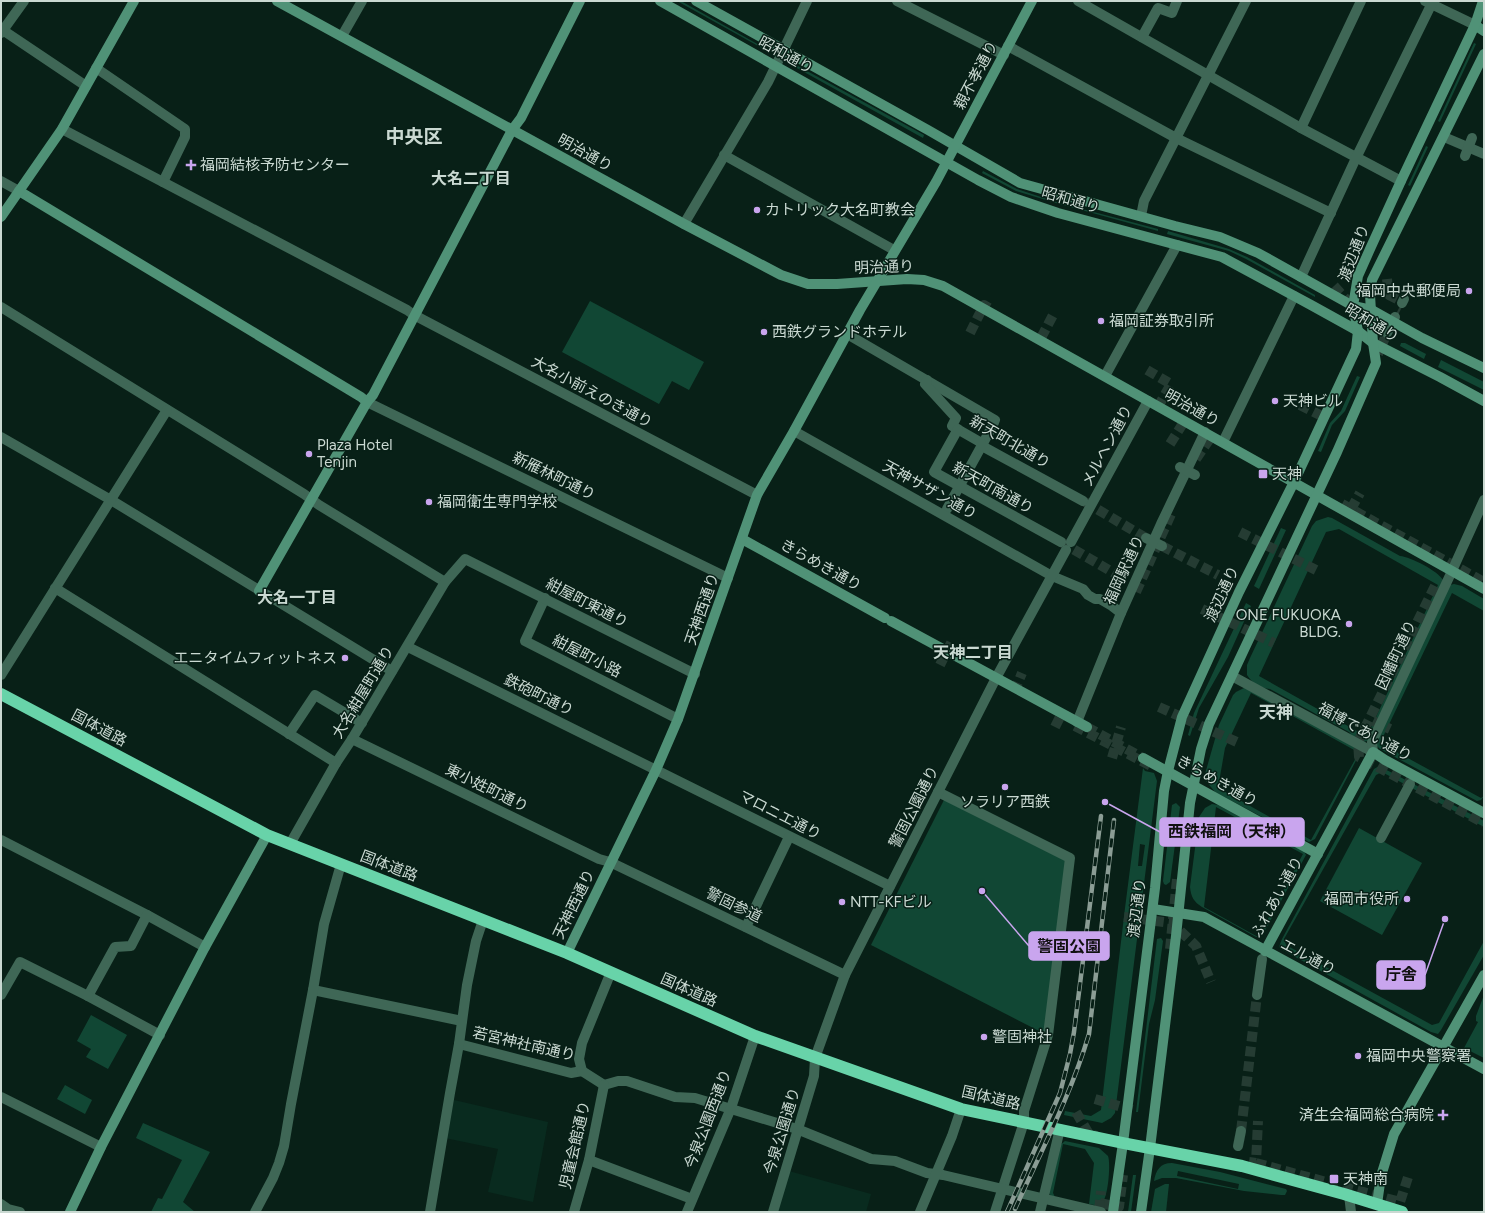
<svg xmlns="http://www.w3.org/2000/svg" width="1485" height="1213" viewBox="0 0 1485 1213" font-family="Figtree,'Noto Sans JP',sans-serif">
<rect width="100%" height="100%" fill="#082017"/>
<!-- built -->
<g fill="#092b1f">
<path d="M454 1100 548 1122 533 1202 488 1192 498 1149 445 1138Z"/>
<path d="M789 1171 871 1194 866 1212H777Z"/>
</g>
<!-- green -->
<g fill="#114734" fill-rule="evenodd">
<path d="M677 1H681L768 50 767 51Z"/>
<path d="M1474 43 1476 44 1440 122 1438 121Z"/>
<path d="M787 60 924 135 923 138 786 62Z"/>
<path d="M1426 146 1428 147 1410 186 1408 185Z"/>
<path d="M983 171 1017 189 1056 202 1158 229V231L1056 203 1016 191 982 173Z"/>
<path d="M1168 231 1229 249 1247 257 1315 295V297L1246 259 1229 251 1167 234Z"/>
<path d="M590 301 704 362 689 390 672 381 659 404 562 352Z"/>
<path d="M1401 343H1405L1426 354 1424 359 1400 346Z"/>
<path d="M1441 360 1484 382V390L1438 367Z"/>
<path d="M1357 376 1360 377 1345 411 1332 425 1321 452 1318 451 1330 423 1341 411Z"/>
<path d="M1328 517 1332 518 1400 556C1411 557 1438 571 1443 580L1369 740C1362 745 1354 738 1349 732L1270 689C1260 688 1252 683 1247 675V665L1250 658 1312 526 1316 521ZM1339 529 1438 585 1368 734 1364 735 1259 676 1326 532Z"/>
<path d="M1281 528 1286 530 1259 589 1254 586Z"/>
<path d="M1454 584 1462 586 1484 599V611L1452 593 1381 741 1382 744 1481 798 1484 796 1481 800 1477 801 1380 749 1377 746V738L1450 585Z"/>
<path d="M1246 603 1251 606 1228 657 1199 708 1190 736 1188 735 1194 713Z"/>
<path d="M1244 688 1251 689 1361 751 1315 839 1309 842 1215 792 1206 781 1205 774 1219 725 1233 695 1236 692ZM1251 693 1356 751 1358 754 1311 840 1218 788 1225 748Z"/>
<path d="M1379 766 1484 821V827L1382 772 1376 775 1284 939 1286 945 1432 1025 1439 1023 1484 941V955L1441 1030 1438 1034 1431 1032 1281 949 1279 947 1282 939 1374 769Z"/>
<path d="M1143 768 1145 771 1154 773 1157 781 1115 1113 1111 1118 1102 1123 1064 1115 1065 1111 1091 1116 1101 1110 1125 908ZM1140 844 1145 845 1142 866H1138Z"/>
<path d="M945 798 1069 860 1045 1034 871 945Z"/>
<path d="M1176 803 1180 807 1170 882 1166 885 1164 884 1163 881 1172 805Z"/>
<path d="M1212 804 1218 805 1304 851 1306 855 1262 936 1256 937 1202 907C1194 902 1191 897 1190 887L1199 817 1205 808ZM1216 807 1303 854 1258 937 1204 907Z"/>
<path d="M1359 828 1422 863 1382 935 1320 901Z"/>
<path d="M1161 938 1163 941 1155 1000 1149 1024 1138 1112H1136L1157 939Z"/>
<path d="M1484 995V1058L1464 1048 1478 1022 1476 1021V1016Z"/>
<path d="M91 1015 127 1035 108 1069 86 1057 91 1049 77 1041Z"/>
<path d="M65 1085 92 1100 85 1114 57 1099Z"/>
<path d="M143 1123 210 1152 183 1202 195 1212H151L158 1198 162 1199 182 1160 136 1138Z"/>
<path d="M1065 1141 1099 1148 1108 1156C1111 1164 1108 1198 1102 1203 1098 1206 1094 1205 1089 1204L1094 1163 1085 1149 1063 1144 1053 1193 1055 1197 1051 1196 1049 1193 1059 1146Z"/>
<path d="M1172 1163 1220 1172 1286 1189 1287 1191 1285 1195H1281L1244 1191 1176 1178H1162L1154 1181C1156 1170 1160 1163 1172 1163ZM1178 1171 1239 1184 1238 1189 1177 1176Z"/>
<path d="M1133 1175H1136L1131 1212H1128Z"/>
<path d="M1165 1184H1169L1166 1212H1151L1155 1189Z"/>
</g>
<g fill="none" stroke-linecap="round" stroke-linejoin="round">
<!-- street-tunnel -->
<g stroke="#253c33" stroke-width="10" stroke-dasharray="10 5" stroke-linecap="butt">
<path d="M1387 279 1389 295 1403 302"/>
<path d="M1334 286 1367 322 1387 333 1378 354"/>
<path d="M1398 310 1400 311"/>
<path d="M970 333 984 305 989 308"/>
<path d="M1041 338 1053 315"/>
<path d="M1147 370 1171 384 1159 405"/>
<path d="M1300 405 1328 419"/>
<path d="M1170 444 1185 420"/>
<path d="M1196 459 1213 434"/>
<path d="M1085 502 1146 538"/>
<path d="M1342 504 1484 582"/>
<path d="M1351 509 1360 493"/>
<path d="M1240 532 1320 572"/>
<path d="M1061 542 1126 580"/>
<path d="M1162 546 1218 575"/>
<path d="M1435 586 1358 742 1359 757 1484 823"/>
<path d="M1136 592 1172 512"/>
<path d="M1202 609 1274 643"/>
<path d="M940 665 953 639"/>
<path d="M1014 692 1022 673"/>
<path d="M1159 707 1239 743"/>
<path d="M1373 721 1390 729"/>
<path d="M1075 726 1151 766"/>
<path d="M1055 727 1060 717"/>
<path d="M1112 758 1121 727"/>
<path d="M1124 917 1172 923 1196 946 1211 982"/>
<path d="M1170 949 1177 879"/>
<path d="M1095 1099 1132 1110"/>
<path d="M1076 1112 1089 1134 1097 1136"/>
<path d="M1241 1131 1257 995"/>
<path d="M1249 1162 1256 1163 1258 1121"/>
<path d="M1256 1163 1400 1202 1409 1174"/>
<path d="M1100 1203 1119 1207 1123 1175"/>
<path d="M1099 1210 1101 1191"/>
</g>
<!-- secondary-tunnel -->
<path stroke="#253c33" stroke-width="10" stroke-dasharray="10 5" stroke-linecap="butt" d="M1087 727 1143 758"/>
<!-- street -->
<g stroke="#3f6756" stroke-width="10">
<path d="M897 1 1004 55"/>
<path d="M1078 1 1301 128 1401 181"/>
<path d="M1425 1 1475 25"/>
<path d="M1 29 86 86"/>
<path d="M1 33 24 1"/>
<path d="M342 36 362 1"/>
<path d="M1142 37 1158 8 1172 13 1177 1"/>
<path d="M1008 46 1176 138 1331 213"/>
<path d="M96 68 185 129V137L163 182"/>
<path d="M1301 128 1361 1"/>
<path d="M62 129 407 310 414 315 757 495"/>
<path d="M1444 137 1484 154"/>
<path d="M724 155 894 250"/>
<path d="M1 181 19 191"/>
<path d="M1141 216 1144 201 1246 1"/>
<path d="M684 224 768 82 807 1"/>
<path d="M1301 277 1356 158 1433 1"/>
<path d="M1402 303 1404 299"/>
<path d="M1 307 304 494 319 505 445 582"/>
<path d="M1387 333 1395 317"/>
<path d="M847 334 995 420 993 425 947 509"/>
<path d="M1105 376 1177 245"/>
<path d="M927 380 925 384 956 418 952 426 980 442 982 446 1083 501"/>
<path d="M367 402 728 578"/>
<path d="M958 429 934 472 1061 542"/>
<path d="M794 431 1052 576 1083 589 1088 595 1095 599H1100L1112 606 1121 613"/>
<path d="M1 437 111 500 392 671"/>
<path d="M1223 442 1294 296"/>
<path d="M1146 538 1162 546"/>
<path d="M1071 542 1148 401"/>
<path d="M55 588 336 763"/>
<path d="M545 598 525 641 678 719"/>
<path d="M408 647 890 886"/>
<path d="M1 675 167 410"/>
<path d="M1232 676 1373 752"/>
<path d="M1077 722 1121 613 1161 524 1205 432"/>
<path d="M289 734 315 695 362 723"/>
<path d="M352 739 599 859 610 862 845 975"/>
<path d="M1373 752 1372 742 1452 571 1484 500"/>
<path d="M938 792 1070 858 1048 1035 1024 1111V1122L995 1212"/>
<path d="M1381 838 1410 784"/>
<path d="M1 840 147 915 205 947"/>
<path d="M290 844 336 763 352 739 445 582 465 559 695 674"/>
<path d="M147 915 131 946 115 947 88 996 160 1035"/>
<path d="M746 927 789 837"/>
<path d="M313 990 462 1021"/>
<path d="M1 995 20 962 88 996"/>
<path d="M1257 995 1262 959"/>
<path d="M459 1044 571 1073 582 1071"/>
<path d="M582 1071 579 1059 582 1043 611 972"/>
<path d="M582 1071 604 1085"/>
<path d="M604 1085 618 1081H627L675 1097 695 1098 797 1129 871 1159 895 1161 927 1173 943 1175 1101 1212"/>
<path d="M1 1097 101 1147"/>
<path d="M1238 1146 1241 1131"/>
<path d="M589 1160 692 1199"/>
<path d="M1349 1195 1351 1212"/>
<path d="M1 1204 8 1209 20 1212"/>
<path d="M255 1212 273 1178 279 1163 284 1146 291 1104 313 990 324 924 341 864"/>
<path d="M430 1212 450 1093 459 1044 467 985 476 941 483 920"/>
<path d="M574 1212 589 1160 604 1085"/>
<path d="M687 1212 731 1108 755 1036"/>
<path d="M773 1212 814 1076 815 1058 845 975 996 678 1066 550"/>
<path d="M920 1212 952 1136 961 1109"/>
<path d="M1040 1212 1060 1129"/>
</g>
<!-- secondary -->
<g stroke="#509277" stroke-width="10">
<path d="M277 1 684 224 781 275 808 284H837L907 279 924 280 943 286 1484 589"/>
<path d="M660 1 978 180 1011 197 1058 213 1222 257 1311 305 1358 331 1373 343 1440 377 1484 401"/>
<path d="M696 1 928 130 1020 183 1175 226 1220 237 1258 253 1353 306 1372 310 1422 338 1484 368"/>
<path d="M1475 25 1484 31"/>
<path d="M19 191 361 397 367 402"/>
<path d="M1 217 62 129 134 1"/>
<path d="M742 539 885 618"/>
<path d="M259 591 367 402 373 395 512 130 521 118 580 1"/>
<path d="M891 621 1087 727"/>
<path d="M1143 758 1318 854"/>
<path d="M1153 909 1204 917 1484 1069"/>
<path d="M1265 951 1373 752 1385 760 1484 813"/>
<path d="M567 953 656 770 678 719 757 495 794 431 860 310 936 182 1032 1"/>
<path d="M1377 1204 1381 1176 1394 1134 1484 975"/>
<path d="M70 1212 101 1147 205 947 267 835"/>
<path d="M1113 1212 1123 1143 1155 888 1164 791 1168 771 1182 717 1239 592 1294 482 1356 349 1358 331 1353 306 1358 276 1370 249 1401 181 1475 25 1483 1"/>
<path d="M1141 1212 1150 1148 1176 936 1190 803 1201 749 1209 724 1337 452 1376 363 1373 343 1370 295 1372 280 1484 54"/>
</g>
<!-- highway -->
<path stroke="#68d3a9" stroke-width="12" d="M1 694 267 835 567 953 755 1036 961 1109 1123 1143 1242 1166 1344 1194 1402 1212"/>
<defs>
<g id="rail">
<path d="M1015 1209C1041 1151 1071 1095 1089 1034L1114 820"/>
<path d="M1007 1212 1060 1093 1070 1054 1074 1032 1101 816"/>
</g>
</defs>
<!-- rail casing -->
<use href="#rail" stroke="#8b9d95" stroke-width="4.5"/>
<!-- rail -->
<use href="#rail" stroke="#082017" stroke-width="3" stroke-dasharray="9" stroke-linecap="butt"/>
<!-- street-bridge -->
<g stroke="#3f6756" stroke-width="10">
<path d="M1465 156 1472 138"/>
<path d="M1180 467 1195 475"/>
</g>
</g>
<!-- markers -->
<g fill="#c9a5ee" stroke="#082017" stroke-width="1.5">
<path d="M189 159h4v4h4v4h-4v4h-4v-4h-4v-4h4z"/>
<circle cx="757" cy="210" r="4"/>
<circle cx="1469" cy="291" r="4"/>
<circle cx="1101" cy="321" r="4"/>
<circle cx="764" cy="332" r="4"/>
<circle cx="1275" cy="401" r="4"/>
<circle cx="309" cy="454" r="4"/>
<rect x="1258" y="469" width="10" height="10" rx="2"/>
<circle cx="429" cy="502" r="4"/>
<circle cx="1349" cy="624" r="4"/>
<circle cx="345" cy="658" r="4"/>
<circle cx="1005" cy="787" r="4"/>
<circle cx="1407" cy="899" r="4"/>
<circle cx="842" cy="902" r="4"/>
<circle cx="984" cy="1037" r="4"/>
<circle cx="1358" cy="1056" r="4"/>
<path d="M1441 1109h4v4h4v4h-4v4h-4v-4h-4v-4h4z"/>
<rect x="1329" y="1174" width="10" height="10" rx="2"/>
</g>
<g text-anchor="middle" stroke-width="3" stroke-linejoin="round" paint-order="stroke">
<!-- street labels -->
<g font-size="15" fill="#cad9d2" stroke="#082017">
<text transform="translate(786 55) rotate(29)" y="5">昭和通り</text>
<text transform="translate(976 75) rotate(-62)" y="5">親不孝通り</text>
<text transform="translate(585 153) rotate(29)" y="5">明治通り</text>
<text transform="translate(1071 200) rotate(16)" y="5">昭和通り</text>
<text transform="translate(1354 253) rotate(-69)" y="5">渡辺通り</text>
<text transform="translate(884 267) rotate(-2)" y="5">明治通り</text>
<text transform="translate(1372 323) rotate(31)" y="5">昭和通り</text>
<text transform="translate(592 392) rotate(28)" y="5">大名小前えのき通り</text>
<text transform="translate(1192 408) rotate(29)" y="5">明治通り</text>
<text transform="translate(1010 442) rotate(30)" y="5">新天町北通り</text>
<text transform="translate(1107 446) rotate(-62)" y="5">メルヘン通り</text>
<text transform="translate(554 476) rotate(26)" y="5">新雁林町通り</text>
<text transform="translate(993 488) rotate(29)" y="5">新天町南通り</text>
<text transform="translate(930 490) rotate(29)" y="5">天神サザン通り</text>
<text transform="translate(821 565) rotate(29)" y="5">きらめき通り</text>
<text transform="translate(1124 570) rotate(-65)" y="5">福岡駅通り</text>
<text transform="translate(1222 594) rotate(-65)" y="5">渡辺通り</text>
<text transform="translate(587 603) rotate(27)" y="5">紺屋町東通り</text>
<text transform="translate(702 609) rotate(-71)" y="5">天神西通り</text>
<text transform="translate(1396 655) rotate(-65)" y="5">因幡町通り</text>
<text transform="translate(587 656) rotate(27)" y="5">紺屋町小路</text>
<text transform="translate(363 692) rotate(-59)" y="5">大名紺屋町通り</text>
<text transform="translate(539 695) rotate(26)" y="5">鉄砲町通り</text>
<text transform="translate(99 728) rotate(28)" y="5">国体道路</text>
<text transform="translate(1365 732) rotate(29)" y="5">福博であい通り</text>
<text transform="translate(1217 781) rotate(29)" y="5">きらめき通り</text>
<text transform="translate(487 788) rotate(26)" y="5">東小姓町通り</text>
<text transform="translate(914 807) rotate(-63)" y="5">警固公園通り</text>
<text transform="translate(780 815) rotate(27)" y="5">マロニエ通り</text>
<text transform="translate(389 866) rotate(21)" y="5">国体道路</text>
<text transform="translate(1277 897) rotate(-61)" y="5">ふれあい通り</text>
<text transform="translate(574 904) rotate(-64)" y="5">天神西通り</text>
<text transform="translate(734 905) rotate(26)" y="5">警固参道</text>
<text transform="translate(1137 908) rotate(-83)" y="5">渡辺通り</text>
<text transform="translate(1308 957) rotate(28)" y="5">エル通り</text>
<text transform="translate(689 990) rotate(24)" y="5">国体道路</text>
<text transform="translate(524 1044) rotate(13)" y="5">若宮神社南通り</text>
<text transform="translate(991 1098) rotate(13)" y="5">国体道路</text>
<text transform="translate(708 1119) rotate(-69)" y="5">今泉公園西通り</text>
<text transform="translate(782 1131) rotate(-73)" y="5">今泉公園通り</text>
<text transform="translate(575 1145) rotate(-77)" y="5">児童会館通り</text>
</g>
<!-- poi labels -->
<g font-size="15" fill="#cad9d2" stroke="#082017" text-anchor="start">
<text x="200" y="170">福岡結核予防センター</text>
<text x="765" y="215">カトリック大名町教会</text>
<text x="1461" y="296" text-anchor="end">福岡中央郵便局</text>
<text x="1109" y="326">福岡証券取引所</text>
<text x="772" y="337">西鉄グランドホテル</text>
<text x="1283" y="406">天神ビル</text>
<text x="317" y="450">Plaza Hotel<tspan x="317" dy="17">Tenjin</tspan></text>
<text x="1272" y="479">天神</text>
<text x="437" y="507">福岡衛生専門学校</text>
<text x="1341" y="620" text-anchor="end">ONE FUKUOKA<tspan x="1341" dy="17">BLDG.</tspan></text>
<text x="337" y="663" text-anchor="end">エニタイムフィットネス</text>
<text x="1005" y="807" text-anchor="middle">ソラリア西鉄</text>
<text x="1399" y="904" text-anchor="end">福岡市役所</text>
<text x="850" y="907">NTT-KFビル</text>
<text x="992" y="1042">警固神社</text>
<text x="1366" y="1061">福岡中央警察署</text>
<text x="1434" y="1120" text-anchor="end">済生会福岡総合病院</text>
<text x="1343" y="1184">天神南</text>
</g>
<!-- neighbourhood labels -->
<g font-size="16" font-weight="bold" fill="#cad9d2" stroke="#082017">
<text x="471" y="184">大名二丁目</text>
<text x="297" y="603">大名一丁目</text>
<text x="973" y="658">天神二丁目</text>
</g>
<!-- quarter labels -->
<g font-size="17" font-weight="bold" fill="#cad9d2" stroke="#082017">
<text x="1276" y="718">天神</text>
</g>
<!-- district labels -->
<g font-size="19" font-weight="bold" fill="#cad9d2" stroke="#082017">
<text x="414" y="143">中央区</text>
</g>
</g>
<!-- callouts -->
<path fill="none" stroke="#c9a5ee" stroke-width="1.5" d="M1105 802L1160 832M982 891L1029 946M1445 919L1425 975"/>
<g fill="#c9a5ee" stroke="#082017" stroke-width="1.5">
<circle cx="1105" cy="802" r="4"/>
<circle cx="982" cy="891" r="4"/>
<circle cx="1445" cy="919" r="4"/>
</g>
<g fill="#c9a5ee" stroke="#c9a5ee" stroke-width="1.5">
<rect x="1160" y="818" width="144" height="28" rx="4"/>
<rect x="1029" y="932" width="80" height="28" rx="4"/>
<rect x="1377" y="961" width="48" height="28" rx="4"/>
</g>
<g font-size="16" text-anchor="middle" font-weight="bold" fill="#111">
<text x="1232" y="837">西鉄福岡（天神）</text>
<text x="1069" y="952">警固公園</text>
<text x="1401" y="980">庁舎</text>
</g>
<!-- border -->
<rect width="1485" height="1213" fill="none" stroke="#cad9d2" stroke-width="4"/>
</svg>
